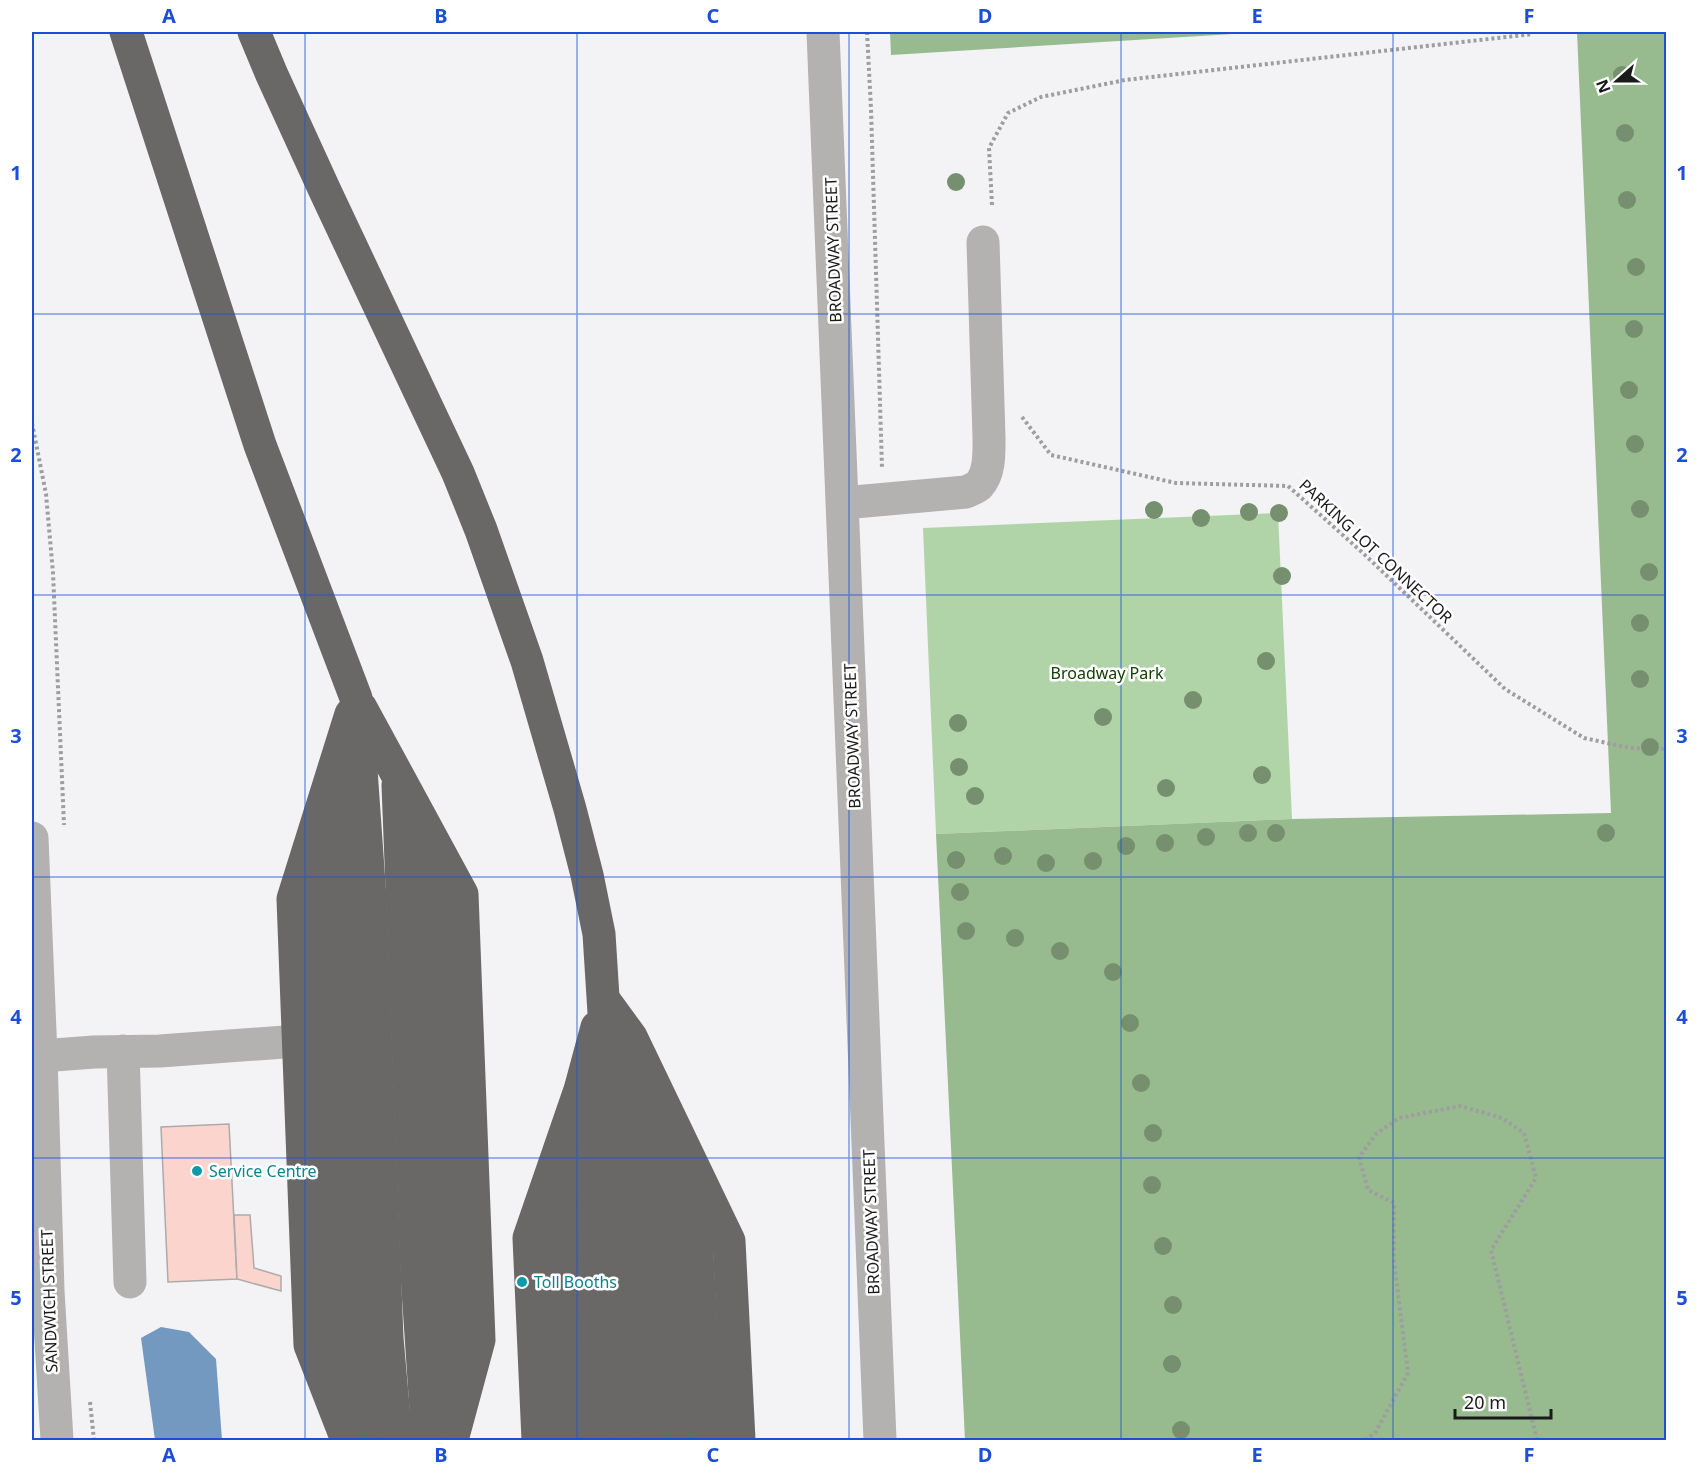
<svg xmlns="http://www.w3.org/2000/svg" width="1698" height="1472" viewBox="0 0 1698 1472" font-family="'Noto Sans',sans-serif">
<rect width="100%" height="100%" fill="#f3f2f5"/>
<!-- green -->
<path fill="#b0d4a8" d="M1278 513 1292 819 936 834 923 528Z"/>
<!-- forest -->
<g fill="#97ba8e">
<path d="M890 32H1266L891 55Z"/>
<path d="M1577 32H1666V1440H965L936 834 1292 819 1611 813Z"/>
</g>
<!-- water -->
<path fill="#7499c1" d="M161 1327 189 1332 216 1359 222 1440H155L141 1338Z"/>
<!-- building -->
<g fill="#fbd4ce" stroke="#aeaaa9" stroke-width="1.5">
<path d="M229 1124 237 1279 168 1282 161 1127Z"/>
<path d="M234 1215H250L254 1268 281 1276V1291L237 1279Z"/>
</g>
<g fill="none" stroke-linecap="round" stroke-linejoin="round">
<!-- path -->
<g stroke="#9e9ea0" stroke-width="4" stroke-dasharray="3 3" stroke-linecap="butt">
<path d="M867 32 871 109 882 468"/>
<path d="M992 205 989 148 1008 113 1041 97 1125 80 1533 34"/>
<path d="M1022 417 1051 455 1176 483 1288 486 1364 554 1505 689 1584 738 1630 748 1666 749"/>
<path d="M32 423 46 494 53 573 64 825"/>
<path d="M90 1402 94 1440"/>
<path d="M1365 1440 1375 1433 1408 1373 1394 1262V1203L1368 1190 1359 1157 1376 1134 1399 1118 1460 1106 1502 1118 1524 1133 1536 1178 1491 1250 1537 1440"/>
</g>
<!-- minor -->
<g stroke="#b3b2b0" stroke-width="33">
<path d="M823 32 880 1440"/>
<path d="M843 503 966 492C970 490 976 488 979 485 990 473 989 453 989 437L983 242"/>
<path d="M32 838 41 1056 48 1291 57 1440"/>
<path d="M123 1051 130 1282"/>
<path d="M41 1056 94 1052 160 1051 298 1041"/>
</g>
<!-- highway -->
<g stroke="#6a6866" stroke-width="33">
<path d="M126 32 260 445 356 698 370 898 387 1338 396 1440"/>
<path d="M254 32 272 75 326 193 458 473 481 530 527 661 570 809 587 875 599 934 619 1249 628 1440"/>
<path d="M361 708 462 894 479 1340 452 1440"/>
<path d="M398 785 417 1275 428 1440"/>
<path d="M335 792 367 1440"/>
<path d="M429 841 445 1272 453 1404"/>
<path d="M314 857 336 1390"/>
<path d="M604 1000 631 1037 729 1241 739 1440"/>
<path d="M632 1053 643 1290 653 1440"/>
<path d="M581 1104 597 1440"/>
<path d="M662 1116 681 1440"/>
<path d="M559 1173 562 1292 569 1440"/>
<path d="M693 1179 707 1440"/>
<path d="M347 1440 310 1345 293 899 351 714"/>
<path d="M538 1440 529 1238 580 1090 597 1027"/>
</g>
</g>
<!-- trees -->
<g fill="#76906f">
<circle cx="1622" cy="75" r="9"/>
<circle cx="1625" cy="133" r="9"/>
<circle cx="956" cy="182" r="9"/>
<circle cx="1627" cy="200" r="9"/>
<circle cx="1636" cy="267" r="9"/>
<circle cx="1634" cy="329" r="9"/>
<circle cx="1629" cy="390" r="9"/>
<circle cx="1635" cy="444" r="9"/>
<circle cx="1640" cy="509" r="9"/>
<circle cx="1154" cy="510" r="9"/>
<circle cx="1249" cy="512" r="9"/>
<circle cx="1279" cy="513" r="9"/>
<circle cx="1201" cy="518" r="9"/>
<circle cx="1649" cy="572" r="9"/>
<circle cx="1282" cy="576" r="9"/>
<circle cx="1640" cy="623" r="9"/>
<circle cx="1266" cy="661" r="9"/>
<circle cx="1640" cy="679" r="9"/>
<circle cx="1193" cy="700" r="9"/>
<circle cx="1103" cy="717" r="9"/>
<circle cx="958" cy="723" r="9"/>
<circle cx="1650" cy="747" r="9"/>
<circle cx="959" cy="767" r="9"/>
<circle cx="1262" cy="775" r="9"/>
<circle cx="1166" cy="788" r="9"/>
<circle cx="975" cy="796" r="9"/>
<circle cx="1248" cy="833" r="9"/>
<circle cx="1276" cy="833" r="9"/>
<circle cx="1606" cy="833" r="9"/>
<circle cx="1206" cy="837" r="9"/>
<circle cx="1165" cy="843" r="9"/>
<circle cx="1126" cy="846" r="9"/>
<circle cx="1003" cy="856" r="9"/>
<circle cx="956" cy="860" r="9"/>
<circle cx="1093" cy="861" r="9"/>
<circle cx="1046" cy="863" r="9"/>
<circle cx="960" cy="892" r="9"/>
<circle cx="966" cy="931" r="9"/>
<circle cx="1015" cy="938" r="9"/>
<circle cx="1060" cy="951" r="9"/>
<circle cx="1113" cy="972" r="9"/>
<circle cx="1130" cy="1023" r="9"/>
<circle cx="1141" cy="1083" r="9"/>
<circle cx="1153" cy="1133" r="9"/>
<circle cx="1152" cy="1185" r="9"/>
<circle cx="1163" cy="1246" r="9"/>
<circle cx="1173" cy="1305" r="9"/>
<circle cx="1172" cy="1364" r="9"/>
<circle cx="1181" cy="1430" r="9"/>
</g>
<!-- grid -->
<path fill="none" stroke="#1d4ed8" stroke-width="1.5" stroke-opacity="0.55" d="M305 32V1440M577 32V1440M849 32V1440M1121 32V1440M1393 32V1440M32 314H1666M32 595H1666M32 877H1666M32 1158H1666"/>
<!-- markers -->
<g fill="#0f9aa8" stroke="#fff" stroke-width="2">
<circle cx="197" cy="1171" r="6"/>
<circle cx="522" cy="1282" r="6"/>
</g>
<g text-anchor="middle" stroke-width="5" stroke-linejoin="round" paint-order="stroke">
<!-- street labels -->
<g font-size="16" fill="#1a1a1b" stroke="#fff">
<text transform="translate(833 250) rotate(-92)" y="6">BROADWAY STREET</text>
<text transform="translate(1376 551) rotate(43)" y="6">PARKING LOT CONNECTOR</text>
<text transform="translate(852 736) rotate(-92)" y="6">BROADWAY STREET</text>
<text transform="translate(871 1222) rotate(-92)" y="6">BROADWAY STREET</text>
<text transform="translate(49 1301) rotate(-92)" y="6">SANDWICH STREET</text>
</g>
<!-- park labels -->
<g font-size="16" fill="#104001" stroke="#fff">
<text x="1107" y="679">Broadway Park</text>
</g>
<!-- culture labels -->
<g font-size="16" fill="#0d838f" stroke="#fff" text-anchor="start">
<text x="209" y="1177">Service Centre</text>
<text x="534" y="1288">Toll Booths</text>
</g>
</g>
<!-- border -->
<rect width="1698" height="1472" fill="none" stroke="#ffffff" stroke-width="66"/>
<!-- north arrow -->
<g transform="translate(1617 81) rotate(249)" stroke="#ffffff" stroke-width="4.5" paint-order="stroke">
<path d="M0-4.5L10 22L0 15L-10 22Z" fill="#1a1a1b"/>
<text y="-9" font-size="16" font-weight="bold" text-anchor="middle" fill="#1a1a1b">N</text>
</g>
<!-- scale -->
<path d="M1455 1409v9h96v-9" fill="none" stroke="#1a1a1b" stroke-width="3"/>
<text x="1464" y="1409" font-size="18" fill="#1a1a1b" stroke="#ffffff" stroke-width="4.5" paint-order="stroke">20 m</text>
<rect x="33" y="33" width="1632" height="1406" fill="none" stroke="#1d4ed8" stroke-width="2"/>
<g font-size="20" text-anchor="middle" font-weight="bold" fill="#1d4ed8">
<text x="169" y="23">A</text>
<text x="441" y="23">B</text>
<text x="713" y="23">C</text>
<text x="985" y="23">D</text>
<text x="1257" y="23">E</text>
<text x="1529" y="23">F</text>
<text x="16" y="180">1</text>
<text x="1682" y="180">1</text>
<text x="16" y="462">2</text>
<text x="1682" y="462">2</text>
<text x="16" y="743">3</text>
<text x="1682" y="743">3</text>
<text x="16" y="1024">4</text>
<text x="1682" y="1024">4</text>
<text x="16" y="1305">5</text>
<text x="1682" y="1305">5</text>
<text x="169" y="1462">A</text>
<text x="441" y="1462">B</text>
<text x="713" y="1462">C</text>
<text x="985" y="1462">D</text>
<text x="1257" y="1462">E</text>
<text x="1529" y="1462">F</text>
</g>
</svg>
